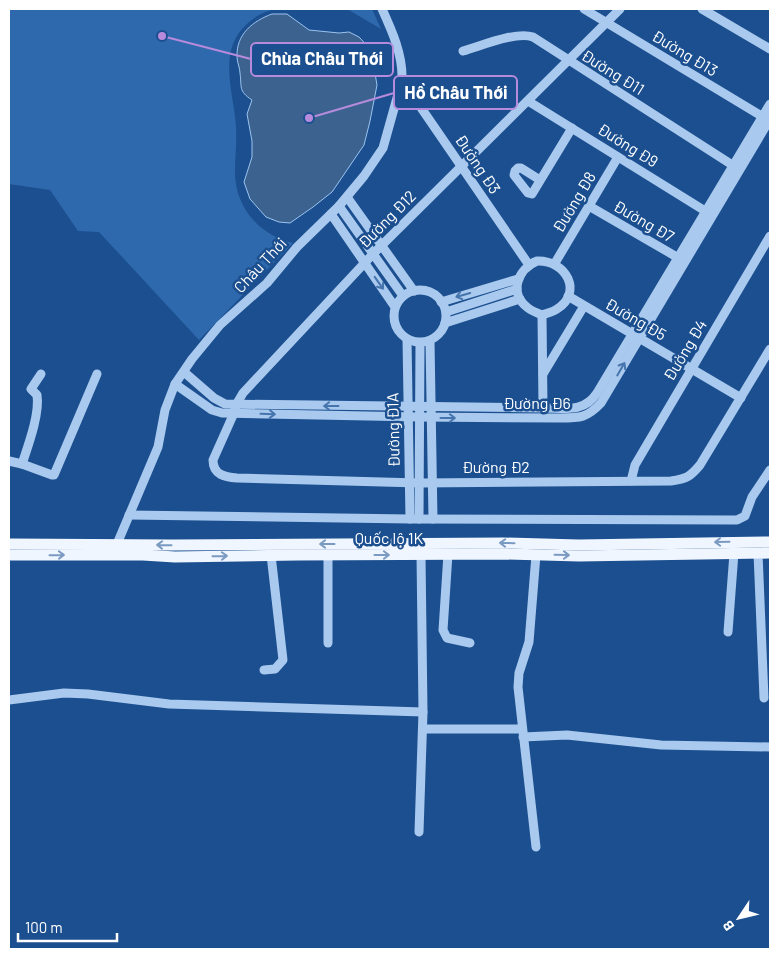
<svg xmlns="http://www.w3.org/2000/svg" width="779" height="958" viewBox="0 0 779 958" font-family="Barlow,sans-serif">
<rect width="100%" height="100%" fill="#1b4f8f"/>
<!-- green -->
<g fill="#2e69ad">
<path d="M9 9H282C269 9 258 14 248 23 216 51 234 91 236 127 237 142 235 157 235 172 235 207 259 235 293 243L199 340 99 232 78 231 50 190 9 184Z"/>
<path d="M347 9H372L381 29Z"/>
</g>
<!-- water -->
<path fill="#3c6290" stroke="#9cc4f0" d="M272 14H287L309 30 339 33 349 32 359 37 371 50 377 85 370 121 364 145 332 192 313 207 290 223 279 222 266 217 250 199 244 182 252 157V141L247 114 252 100C238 91 242 87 240 73 240 68 237 62 237 57 236 34 253 21 272 14Z"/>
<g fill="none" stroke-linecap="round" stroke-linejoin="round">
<!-- minor -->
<g stroke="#a9c9ee" stroke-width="9">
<path d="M584 9 768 120"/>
<path d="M620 9 373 254 243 393 236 405 234 413 213 460C213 475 225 477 237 478L419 483 671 481C686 479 690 477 700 465L770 349"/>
<path d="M702 9 770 49"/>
<path d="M463 51C481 46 516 31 533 37L737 168"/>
<path d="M402 80 529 265"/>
<path d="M528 101 710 214"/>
<path d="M540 180 521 168H518L515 171 514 175 528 193 532 194 572 128"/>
<path d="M347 197 414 291"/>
<path d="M339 206 403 296"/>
<path d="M589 206 682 260"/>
<path d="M331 214 395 307"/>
<path d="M537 261C567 260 583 293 557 309 553 312 547 313 542 315 537 313 532 311 528 308 508 293 518 269 537 261Z"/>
<path d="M555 263 618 157"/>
<circle cx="420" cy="316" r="26"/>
<path d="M568 296 741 398"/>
<path d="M441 302 518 279"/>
<path d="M446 312 517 289"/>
<path d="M542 315 543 408"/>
<path d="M445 323 520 299"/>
<path d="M407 339 410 519"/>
<path d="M430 341 433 519"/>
<path d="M184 372 214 398 225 404 543 408C565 408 584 413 597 393L770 104"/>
<path d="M543 374 584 306"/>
<path d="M175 384 212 410 222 413 418 417 560 418C580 418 587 418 601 403L770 119"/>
<path d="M9 461 22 464C28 446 40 414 37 395L31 389 41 374"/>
<path d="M22 464 52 475H54L97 374"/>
<path d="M631 481 635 465 770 236"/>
<path d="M129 515 410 519 737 520 745 516 752 497 770 470"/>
<path d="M419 519 420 343"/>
<path d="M117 549V544L158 447 165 410 175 384 192 359 220 325 267 283 297 247 339 206 364 176 383 148 402 80C403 55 392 31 382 9"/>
<path d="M758 553 764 698"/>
<path d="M448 554 443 630 447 638 470 643"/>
<path d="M328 555V643"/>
<path d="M728 632 734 553"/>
<path d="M264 670 275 669 283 660 271 555"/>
<path d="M9 700 64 693 88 694 169 704 423 712"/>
<path d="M423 729H522"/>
<path d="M523 737 567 735 661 745 770 747"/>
<path d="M419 832 423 712 421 555"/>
<path d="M536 847 518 687 519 673 529 642 536 555"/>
</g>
<!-- major -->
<g stroke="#f0f6ff" stroke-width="11">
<path d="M9 544 173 545 504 543 579 545 770 542"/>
<path d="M9 555H143L175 557 297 555 504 554 579 556 770 553"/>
</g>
</g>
<!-- one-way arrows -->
<defs><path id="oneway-shaft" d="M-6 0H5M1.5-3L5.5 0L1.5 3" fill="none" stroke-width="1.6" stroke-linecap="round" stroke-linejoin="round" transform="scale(1.25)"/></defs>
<g stroke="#4674ac">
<use href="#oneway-shaft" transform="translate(379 283) rotate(55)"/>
<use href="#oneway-shaft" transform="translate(463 295) rotate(164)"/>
<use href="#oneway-shaft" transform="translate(621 369) rotate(-60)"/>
<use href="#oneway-shaft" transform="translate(331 406) rotate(-180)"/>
<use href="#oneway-shaft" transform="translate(268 414) rotate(2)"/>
<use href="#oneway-shaft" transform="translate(448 418)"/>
</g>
<g stroke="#7b9ac1">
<use href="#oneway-shaft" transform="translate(722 542) rotate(179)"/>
<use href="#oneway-shaft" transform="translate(507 543) rotate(-179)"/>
<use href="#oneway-shaft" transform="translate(327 544) rotate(-180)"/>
<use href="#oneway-shaft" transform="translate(164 545) rotate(-179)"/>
<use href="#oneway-shaft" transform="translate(57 555) rotate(-1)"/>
<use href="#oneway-shaft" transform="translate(382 555)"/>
<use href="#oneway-shaft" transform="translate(562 555) rotate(1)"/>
<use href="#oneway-shaft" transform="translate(220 556) rotate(-1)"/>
</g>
<g text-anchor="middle" stroke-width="5" stroke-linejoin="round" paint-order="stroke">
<!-- street labels -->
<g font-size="16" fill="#fff" stroke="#1b4f8f">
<text transform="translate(685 53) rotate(31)" y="6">Đường Đ13</text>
<text transform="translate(613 72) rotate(32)" y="6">Đường Đ11</text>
<text transform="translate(628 145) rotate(32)" y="6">Đường Đ9</text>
<text transform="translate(478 164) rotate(56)" y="6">Đường Đ3</text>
<text transform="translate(574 202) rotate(-59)" y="6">Đường Đ8</text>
<text transform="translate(387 219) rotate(-45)" y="6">Đường Đ12</text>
<text transform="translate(644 221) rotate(30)" y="6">Đường Đ7</text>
<text transform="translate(260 265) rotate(-47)" y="6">Châu Thới</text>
<text transform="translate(636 319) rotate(30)" y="6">Đường Đ5</text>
<text transform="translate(685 350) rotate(-59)" y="6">Đường Đ4</text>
<text x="537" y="409">Đường Đ6</text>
<text transform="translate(393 430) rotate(-91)" y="6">Đường Đ1A</text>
<text x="496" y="473">Đường Đ2</text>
<text x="389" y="544">Quốc lộ 1K</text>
</g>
</g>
<!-- callouts -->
<path fill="none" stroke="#b68bdc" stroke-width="2" d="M162 36L251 59M309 118L394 93"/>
<g fill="#b68bdc" stroke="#1b4f8f" stroke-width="2">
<circle cx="162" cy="36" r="5"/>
<circle cx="309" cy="118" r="5"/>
</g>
<g fill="#1b4f8f" stroke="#b68bdc" stroke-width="2">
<rect x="251" y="43" width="142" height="33" rx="5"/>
<rect x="394" y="76" width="123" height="33" rx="5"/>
</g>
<g font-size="18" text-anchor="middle" font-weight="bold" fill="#fff">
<text x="322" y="65">Chùa Châu Thới</text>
<text x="456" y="99">Hồ Châu Thới</text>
</g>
<!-- border -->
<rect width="779" height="958" fill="none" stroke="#ffffff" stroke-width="20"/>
<!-- north arrow -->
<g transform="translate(739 918) rotate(235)" stroke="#1b4f8f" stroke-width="4" paint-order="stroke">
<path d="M0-4L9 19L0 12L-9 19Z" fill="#ffffff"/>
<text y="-8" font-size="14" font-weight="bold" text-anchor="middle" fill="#ffffff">B</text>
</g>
<!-- scale -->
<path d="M18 933v8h99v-8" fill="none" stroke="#ffffff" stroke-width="2.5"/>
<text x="25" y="933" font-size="15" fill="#ffffff" stroke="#1b4f8f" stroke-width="4" paint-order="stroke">100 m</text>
</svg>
